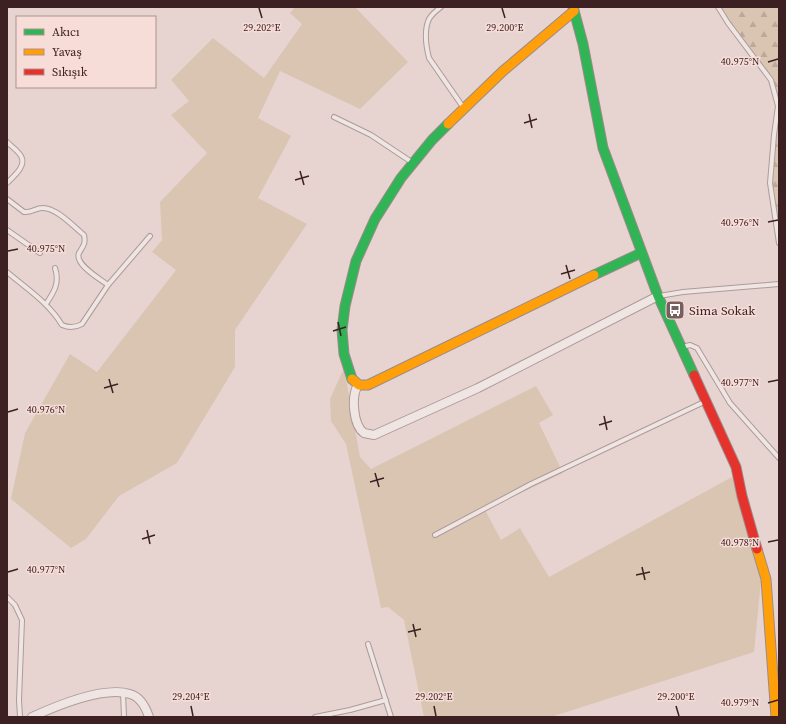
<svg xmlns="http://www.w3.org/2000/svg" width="786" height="724" viewBox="0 0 786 724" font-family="'Source Serif 4',serif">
<defs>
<pattern id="forest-firs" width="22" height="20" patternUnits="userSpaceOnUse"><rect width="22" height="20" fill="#dac5b3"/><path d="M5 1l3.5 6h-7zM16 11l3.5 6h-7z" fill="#bca99a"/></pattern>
</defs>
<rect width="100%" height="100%" fill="#e7d4d1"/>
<!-- green -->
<g fill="#dac5b3">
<path d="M295 7H355L408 62 360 109 280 71 258 118 291 136 258 198 307 224 235 330V367L177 463 119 496 86 539 71 548 11 499 25 433 70 354 97 372 176 270 152 252 162 240 160 202 207 153 171 115 189 101 171 80 213 38 264 78 302 24 290 13Z"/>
<path d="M344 368 360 457 371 469 536 386 553 415 539 423 563 473 485 510 501 540 520 528 549 577 732 477 761 581 754 652 554 716 546 717H424L404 620 388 607 381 608 346 444 331 421 330 399Z"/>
</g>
<!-- forest -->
<path fill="url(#forest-firs)" d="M720 7H779V243L772 181 776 102 768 74Z"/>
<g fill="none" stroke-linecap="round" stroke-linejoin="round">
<defs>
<g id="lane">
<path d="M441 7C437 10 432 14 429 19 424 30 426 46 429 58L463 107"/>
<path d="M718 7 728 23 771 80 778 106 774 135 770 183 779 243"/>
<path d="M334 117 371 135 413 163"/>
<path d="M7 142C11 146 18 151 21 156 27 166 13 177 7 183"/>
<path d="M7 199 24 212C31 213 36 208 42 208 56 207 74 227 84 235 86 244 83 246 79 253 74 264 100 279 108 285"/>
<path d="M7 230 40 253"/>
<path d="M7 272C27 289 49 303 62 325 69 328 75 328 82 324L108 285 150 236"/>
<path d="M659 296 683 292 779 284"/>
<path d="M46 304C54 292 60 283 55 268"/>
<path d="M682 347 690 345 697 348 730 403 779 458"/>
<path d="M435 535 531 484 704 402"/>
<path d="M7 597 15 605 22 620 19 700 20 717"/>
<path d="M368 644 391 717"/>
<path d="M123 693 124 717"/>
<path d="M315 717 350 710 386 700"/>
</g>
<g id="street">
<path d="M358 385C351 396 353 425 364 433L374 435 478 388 658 296"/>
<path d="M32 717C56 706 104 686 130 694 141 697 146 708 149 717"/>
</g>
<g id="fast">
<path d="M573 7 583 44 603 148 658 296 694 375"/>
<path d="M594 275 641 253"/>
<path d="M352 379 344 354 342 330 345 306 356 261 375 219 401 178 432 140 448 124"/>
</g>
<g id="slow">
<path d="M448 124 503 71 574 11"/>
<path d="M352 379 359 385H368L594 275"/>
<path d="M757 549 766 579 776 717"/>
</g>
<path id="jam" d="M694 375 736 467 742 496 757 549"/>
</defs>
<!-- lane casing -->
<use href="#lane" stroke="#ad9b99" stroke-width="6"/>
<!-- street casing -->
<use href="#street" stroke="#ad9b99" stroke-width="10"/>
<!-- fast casing -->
<use href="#fast" stroke="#9c8b8a" stroke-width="11"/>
<!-- slow casing -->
<use href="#slow" stroke="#9c8b8a" stroke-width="11"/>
<!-- jam casing -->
<use href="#jam" stroke="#9c8b8a" stroke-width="11"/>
<!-- lane -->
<use href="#lane" stroke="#efe5e3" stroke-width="4"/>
<!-- street -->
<use href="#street" stroke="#efe5e3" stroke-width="8"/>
<!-- fast -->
<use href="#fast" stroke="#30b455" stroke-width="9"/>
<!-- slow -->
<use href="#slow" stroke="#ff9f0a" stroke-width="9"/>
<!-- jam -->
<use href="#jam" stroke="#e5322d" stroke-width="9"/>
</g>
<!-- ticks -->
<path fill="none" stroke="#3d2021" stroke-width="1.5" d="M259 8 262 18M502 8 505 18M768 62 778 59M529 114 532 128M524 123 537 119M300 171 304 185M295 180 309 176M768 222 778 220M8 251 18 249M566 265 570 279M561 274 575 270M338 322 341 336M333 331 346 327M109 379 113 393M768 382 778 380M104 388 118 384M8 412 18 409M604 416 607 430M599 425 612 421M375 473 379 487M370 482 384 478M147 530 150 544M142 539 155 535M768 542 778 540M642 567 645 580M8 572 18 569M636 575 650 572M413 624 416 637M408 632 421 629M768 703 778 700M191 706 193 716M434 706 436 716M676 706 679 716"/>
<!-- icons -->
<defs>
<symbol id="bus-square" viewBox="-11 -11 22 22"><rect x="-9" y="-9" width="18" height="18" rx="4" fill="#785f5f" stroke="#f7ddd8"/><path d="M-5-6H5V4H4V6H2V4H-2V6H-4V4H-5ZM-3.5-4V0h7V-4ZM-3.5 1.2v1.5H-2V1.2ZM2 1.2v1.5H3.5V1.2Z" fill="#fff"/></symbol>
</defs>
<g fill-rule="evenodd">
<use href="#bus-square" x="664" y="299" width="22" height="22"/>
</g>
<g text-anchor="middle" stroke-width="3" stroke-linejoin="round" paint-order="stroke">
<!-- poi labels -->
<g font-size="13" fill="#3d2021" stroke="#f7ddd8" text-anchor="start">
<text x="689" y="315">Sima Sokak</text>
</g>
</g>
<g font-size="10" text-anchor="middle" fill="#3d2021" stroke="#f7ddd8" stroke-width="3" stroke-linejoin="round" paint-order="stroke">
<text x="262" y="31">29.202°E</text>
<text x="505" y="31">29.200°E</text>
<text x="740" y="65">40.975°N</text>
<text x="740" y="226">40.976°N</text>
<text x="46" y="252">40.975°N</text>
<text x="740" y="386">40.977°N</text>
<text x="46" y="413">40.976°N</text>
<text x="740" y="546">40.978°N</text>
<text x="46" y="573">40.977°N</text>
<text x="191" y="700">29.204°E</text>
<text x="434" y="700">29.202°E</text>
<text x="676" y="700">29.200°E</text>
<text x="740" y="706">40.979°N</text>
</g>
<!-- border -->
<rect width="786" height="724" fill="none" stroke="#3d2021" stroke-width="16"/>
<!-- legend -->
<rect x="16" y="16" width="140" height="72" fill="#f7ddd8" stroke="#ad918f"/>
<rect x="24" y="29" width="20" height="6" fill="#30b455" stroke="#ad918f"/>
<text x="52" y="36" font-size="12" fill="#3d2021">Akıcı</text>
<rect x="24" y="49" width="20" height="6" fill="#ff9f0a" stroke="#ad918f"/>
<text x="52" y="56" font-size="12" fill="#3d2021">Yavaş</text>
<rect x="24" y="69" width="20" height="6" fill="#e5322d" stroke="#ad918f"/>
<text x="52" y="76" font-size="12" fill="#3d2021">Sıkışık</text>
</svg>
